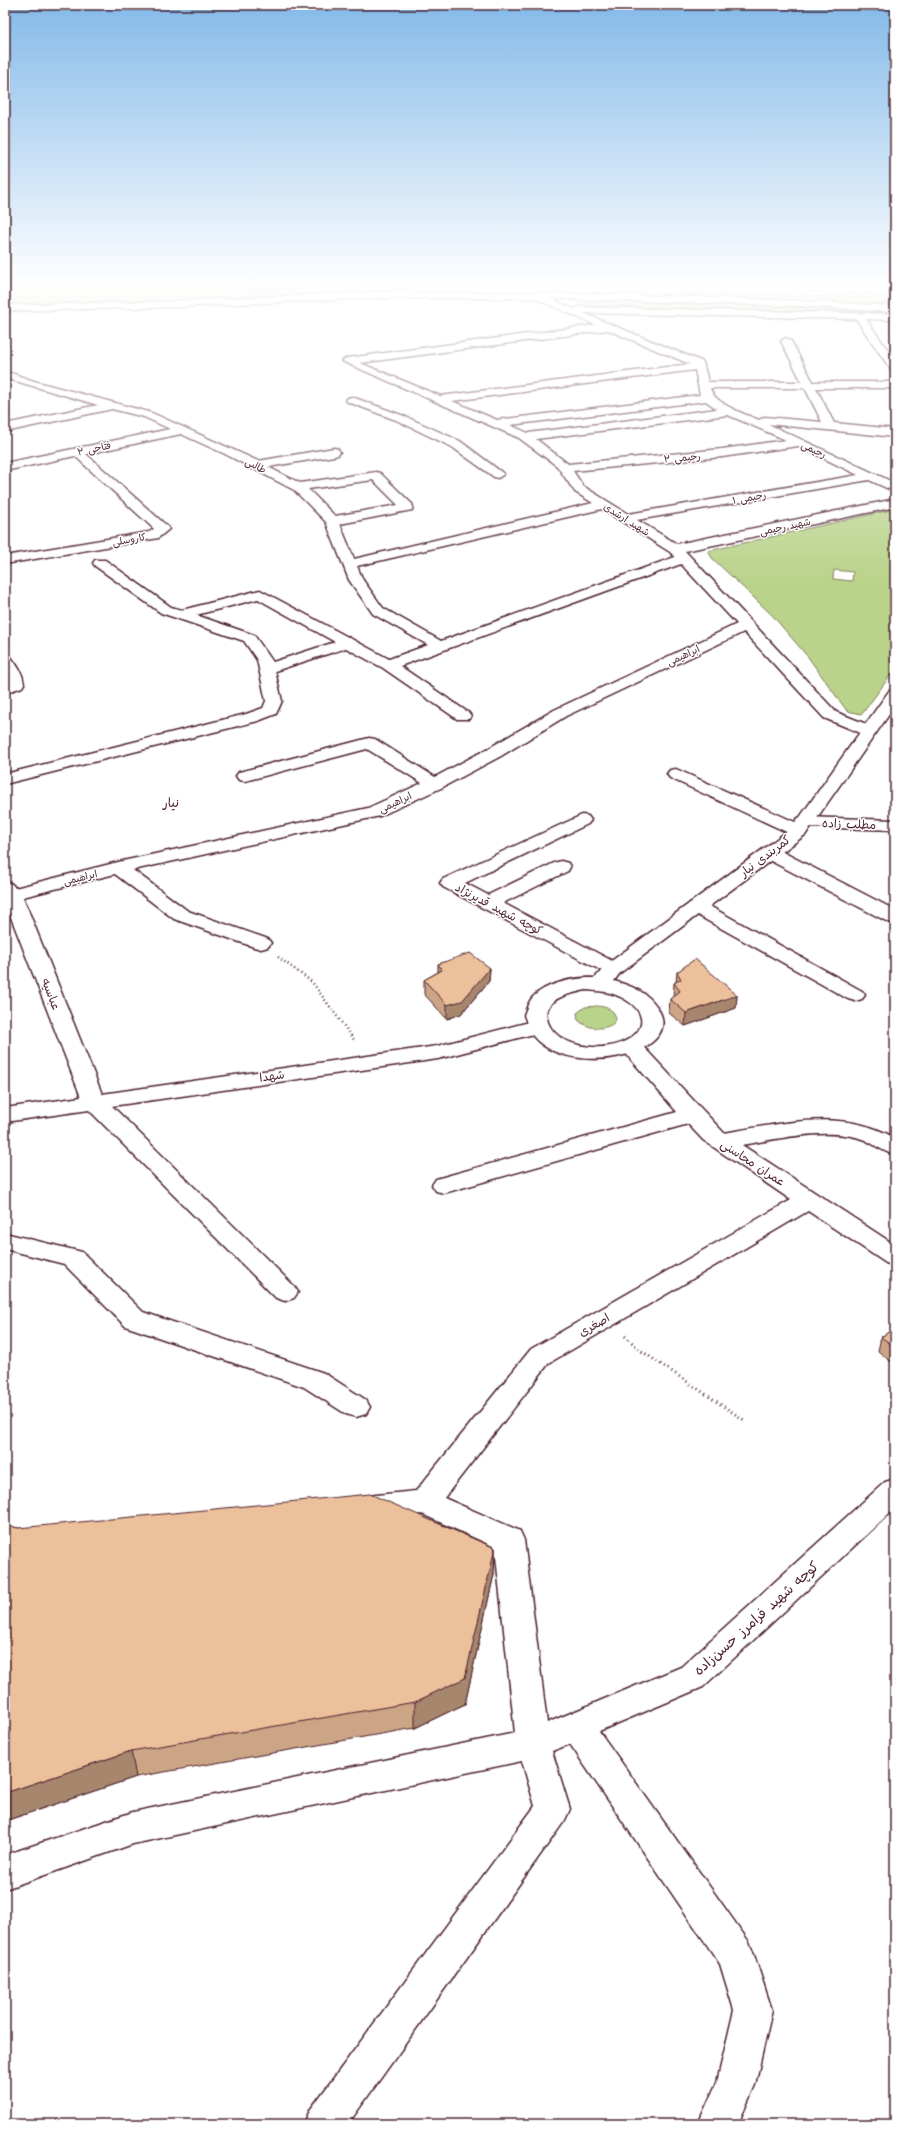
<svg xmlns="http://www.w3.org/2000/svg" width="900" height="2129" viewBox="0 0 900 2129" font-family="Kalam,'Playpen Sans Arabic',sans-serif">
<rect width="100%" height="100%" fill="#fff"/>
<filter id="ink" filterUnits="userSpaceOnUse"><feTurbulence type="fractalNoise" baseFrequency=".025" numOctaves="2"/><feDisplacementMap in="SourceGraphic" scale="8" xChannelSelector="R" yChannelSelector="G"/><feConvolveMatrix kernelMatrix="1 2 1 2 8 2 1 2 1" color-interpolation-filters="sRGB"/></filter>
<g filter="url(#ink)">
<!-- green -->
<g fill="#bad38b" stroke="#82795b" fill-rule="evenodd">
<path d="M424 283H864L882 286Z"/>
<path d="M13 284 402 291 624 292 895 297V307L664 295 461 292 5 306V285Z"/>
<path d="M570 300 783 306 895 313V316L610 309 586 307Z"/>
<path d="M895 509V669L862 714 847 711 808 657 772 615 712 558 708 551ZM834 570 853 572 852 581 833 579Z"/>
<path d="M597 1006C606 1007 615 1009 616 1019L614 1023C603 1031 588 1029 578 1020L577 1013 585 1007Z"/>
</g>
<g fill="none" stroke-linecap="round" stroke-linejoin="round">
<defs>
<g id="minor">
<path d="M535 292 574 309 578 307 895 314V320L866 319 895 360V371L891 370 856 319 583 313 703 362 708 382H802L781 341 786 338 791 341 813 382H895V388H816L834 423 895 429V437L768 424 895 483V492L869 480 637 520 677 544 895 499V507L685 551 836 712 874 727 876 731 874 735 868 736 824 718 744 632 566 716 501 756 441 788 380 816 133 870 188 911 268 939 271 943 268 947 261 949 254 947 174 919 115 874 23 897 102 1094 437 1046 537 1020 545 1021 548 1026 545 1031 438 1059 112 1106 294 1286 298 1292 294 1298 285 1301 276 1298 89 1110 5 1122V1108L81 1097 5 902V882L12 884 15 888 118 862 368 808 422 783 367 749 245 781 239 780 236 776 239 772 369 738 375 739 435 777 489 748 554 710 737 624 681 564 400 666 469 713 471 716 469 719H457L383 668 346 648 275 671 282 701 276 714 258 721 5 784V774L246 714 263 708 266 701 257 660 244 641 161 613 95 566 93 563 95 560H105L171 607 182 610 260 590 389 659 428 645 373 614 349 580 326 522 294 490 225 454 181 434 86 454 167 526 169 529 158 538 153 539 5 564V556L149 532 154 529 75 456 5 471V463L170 429 144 417 112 409 5 432V424L98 405 5 378V371L34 381 152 413 258 461 334 448 338 449 340 452 338 455 334 456 268 467 300 483 376 472 380 473 412 504 413 507 412 510 340 524 354 559 593 503 575 492 557 466 519 438 342 361 347 358 596 325 532 297V293ZM608 330 690 364 440 396 360 363ZM695 370 700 395 497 420 452 401ZM710 388H805L822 422 765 417 759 420C745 414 714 404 710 388ZM706 401 717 409 528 433 510 425ZM728 415 786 440 722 449 568 464 536 439ZM798 446 858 475 628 514 583 486 573 471 722 457ZM373 480 398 505 335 516 308 489ZM602 509 670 552 675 557 441 641 383 608 363 580 357 566ZM258 599 335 642 273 662 254 635 196 615Z"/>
<path d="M352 397 404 416 460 441 504 474 498 478 494 477 452 447 396 420 348 402 346 400 348 398Z"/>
<path d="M5 654 10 656C17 665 23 673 24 684L22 687 5 693V683L8 682 5 672Z"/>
<path d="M676 769 795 822 798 818 804 817 895 820V830L806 827 808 831 805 835 799 836 793 835 670 778 667 774 670 770Z"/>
<path d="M582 815 588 816 591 820 588 824 465 883 488 895 554 863 561 861 568 863 570 867 568 871 503 903 620 965 623 969 620 973 613 975 606 973 443 887 440 883 443 879Z"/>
<path d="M770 847 777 849 895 910V924L888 922 763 857 761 853 763 849Z"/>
<path d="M697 901 704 903 862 991 865 995 862 999 855 1001 848 999 690 911 687 907 690 903Z"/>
<path d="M631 1040 639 1042 724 1133C781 1124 842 1107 895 1138V1155C884 1152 875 1145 865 1140 829 1126 778 1139 742 1145L895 1245V1266L886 1263 808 1211 549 1363 444 1498 520 1531 524 1540 547 1723 681 1667 885 1482 895 1479V1508L703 1687 599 1731 749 1942 754 1955 772 2010 755 2085 738 2124H698L717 2082 734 2010 720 1964 570 1744 552 1751 570 1809 565 1820 348 2124H304L310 2110 535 1806 522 1761 133 1844 5 1889V1855L133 1812 515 1733 495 1547 422 1514 366 1520 356 1516 351 1508 356 1500 366 1496 416 1491 531 1349 791 1200 703 1140 688 1124 444 1193 436 1191 432 1185 436 1179 677 1112 620 1047 623 1042Z"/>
<path d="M5 1233 82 1252 143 1312 324 1373 366 1400 370 1407 366 1414 356 1417 346 1414 304 1387 125 1326 64 1264 5 1249Z"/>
</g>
<g id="major">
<path d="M317 283H334L317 289 314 288V284Z"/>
<path d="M390 283H401L405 287 403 289H397Z"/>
<path d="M895 689V706L805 835 620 973 614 981C632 986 647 992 657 1007 691 1057 558 1082 529 1030 527 1025 526 1020 524 1015 526 1010 528 1003 532 998 545 983 576 977 595 978L606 965 793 827 889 691ZM586 990C596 991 607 991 616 995 644 1006 653 1029 621 1043 599 1052 557 1047 548 1022 546 1016 545 1010 550 1005 558 995 574 993 586 990Z"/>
</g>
<g id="highway">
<path d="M192 283H289L291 285 286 288 197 286Z"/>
<path d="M798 286 895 287V293L795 291 793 289Z"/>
<path d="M370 292C545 292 720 296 895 306V312L796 306 535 298H370L178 307 5 311V305L178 301Z"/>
</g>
</defs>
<!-- minor casing -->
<use href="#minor" stroke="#4a1f2b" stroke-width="3"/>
<!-- major casing -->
<use href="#major" stroke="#4a1f2b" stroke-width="3"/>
<!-- highway casing -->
<use href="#highway" stroke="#4a1f2b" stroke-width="3"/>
<!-- path-far1 -->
<path stroke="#4a1f2b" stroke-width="2.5" stroke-dasharray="1 3" stroke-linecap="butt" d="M278 957 312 982 355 1041"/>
<!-- path -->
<path stroke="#4a1f2b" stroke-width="3" stroke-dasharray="1 3.5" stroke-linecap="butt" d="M625 1336 640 1350 744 1420"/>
<!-- minor -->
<use href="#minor" fill="#fff" fill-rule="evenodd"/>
<!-- major -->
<use href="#major" fill="#fff" fill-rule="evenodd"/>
<!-- highway -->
<use href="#highway" fill="#fff" fill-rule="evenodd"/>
</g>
<!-- wall -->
<g fill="#cca586" stroke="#4a1f2b">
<path d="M438 964 490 968 489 981 461 1014 447 1019 424 994V980L438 972Z"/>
<path d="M677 972 737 995 736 1008 685 1026 669 1013 670 999 673 997 674 983 676 982Z"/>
<path d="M895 1328V1365L878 1351 881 1337Z"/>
<path d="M5 1525 18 1528 495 1548 494 1574 465 1704 415 1728 136 1777 5 1821Z"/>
</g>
<!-- shaded-wall -->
<g fill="#a6866d" stroke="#4a1f2b">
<path d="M490 968 489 981 461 1014 447 1019V1005Z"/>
<path d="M737 995 736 1008 685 1026 686 1013Z"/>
<path d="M495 1548 494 1574 465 1704 415 1728V1702Z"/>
<path d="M131 1751 136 1777 5 1821V1793Z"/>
</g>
<!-- building -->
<g fill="#edc09c" stroke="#4a1f2b">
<path d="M470 953 490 968 462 1001 447 1005 424 980 442 970 438 964Z"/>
<path d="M695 959 737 995 686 1013 670 999 680 991 674 983 681 979 677 972Z"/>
<path d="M895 1328V1347L881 1337Z"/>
<path d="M370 1494 495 1548 465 1678 415 1702 131 1751 5 1793V1525L18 1528Z"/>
</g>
</g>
<!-- sky -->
<linearGradient id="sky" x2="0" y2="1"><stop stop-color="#83b9e9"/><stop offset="0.49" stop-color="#fff"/><stop offset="1" stop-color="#fff" stop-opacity="0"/></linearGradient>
<rect width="900" height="581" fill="url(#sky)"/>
<g text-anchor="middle" stroke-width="3" stroke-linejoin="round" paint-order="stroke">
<!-- far-street labels -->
<g font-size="10" fill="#4a1f2b" stroke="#fff">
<text transform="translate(94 448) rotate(-12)" y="4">فتاحی ۲</text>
<text transform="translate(814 449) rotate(25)" y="4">رحیمی</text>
<text transform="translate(682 457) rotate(-5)" y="4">رحیمی ۲</text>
<text transform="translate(256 465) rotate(27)" y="4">طالبی</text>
<text transform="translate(749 497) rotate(-10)" y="4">رحیمی ۱</text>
<text transform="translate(627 519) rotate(32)" y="4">شهید ارشدی</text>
<text transform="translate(785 526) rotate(-12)" y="4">شهید رحیمی</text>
<text transform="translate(129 539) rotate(-10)" y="4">کاروسلی</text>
<text transform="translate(683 655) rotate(-25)" y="4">ابراهیمی</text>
<text transform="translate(395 802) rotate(-25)" y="4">ابراهیمی</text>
<text transform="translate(80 877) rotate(-14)" y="4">ابراهیمی</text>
</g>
<!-- street labels -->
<g font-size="12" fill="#4a1f2b" stroke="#fff">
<text transform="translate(849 824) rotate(2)" y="4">مطلب زاده</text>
<text transform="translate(765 856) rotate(-37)" y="4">کمربندی نیار</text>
<text transform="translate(499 909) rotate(28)" y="4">کوچه شهید قدیرنژاد</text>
<text transform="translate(51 994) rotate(69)" y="4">عباسیه</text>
<text transform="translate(272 1076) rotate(-8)" y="4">شهدا</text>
<text transform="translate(753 1163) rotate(33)" y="4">عمران محاسنی</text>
<text transform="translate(594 1325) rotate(-30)" y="4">اصغری</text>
</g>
<!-- neighbourhood labels -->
<g font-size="13" fill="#4a1f2b" stroke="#fff">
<text x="171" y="807">نیار</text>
</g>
<!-- near-street labels -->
<g font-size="14" fill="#4a1f2b" stroke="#fff">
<text transform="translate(756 1618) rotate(-42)" y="5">کوچه شهید فرامرز حسن‌زاده</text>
</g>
</g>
<!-- margin -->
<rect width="900" height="2129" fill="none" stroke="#fff" stroke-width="20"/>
<rect x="10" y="10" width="880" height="2109" fill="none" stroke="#4a1f2b" stroke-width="1.5" filter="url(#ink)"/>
</svg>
